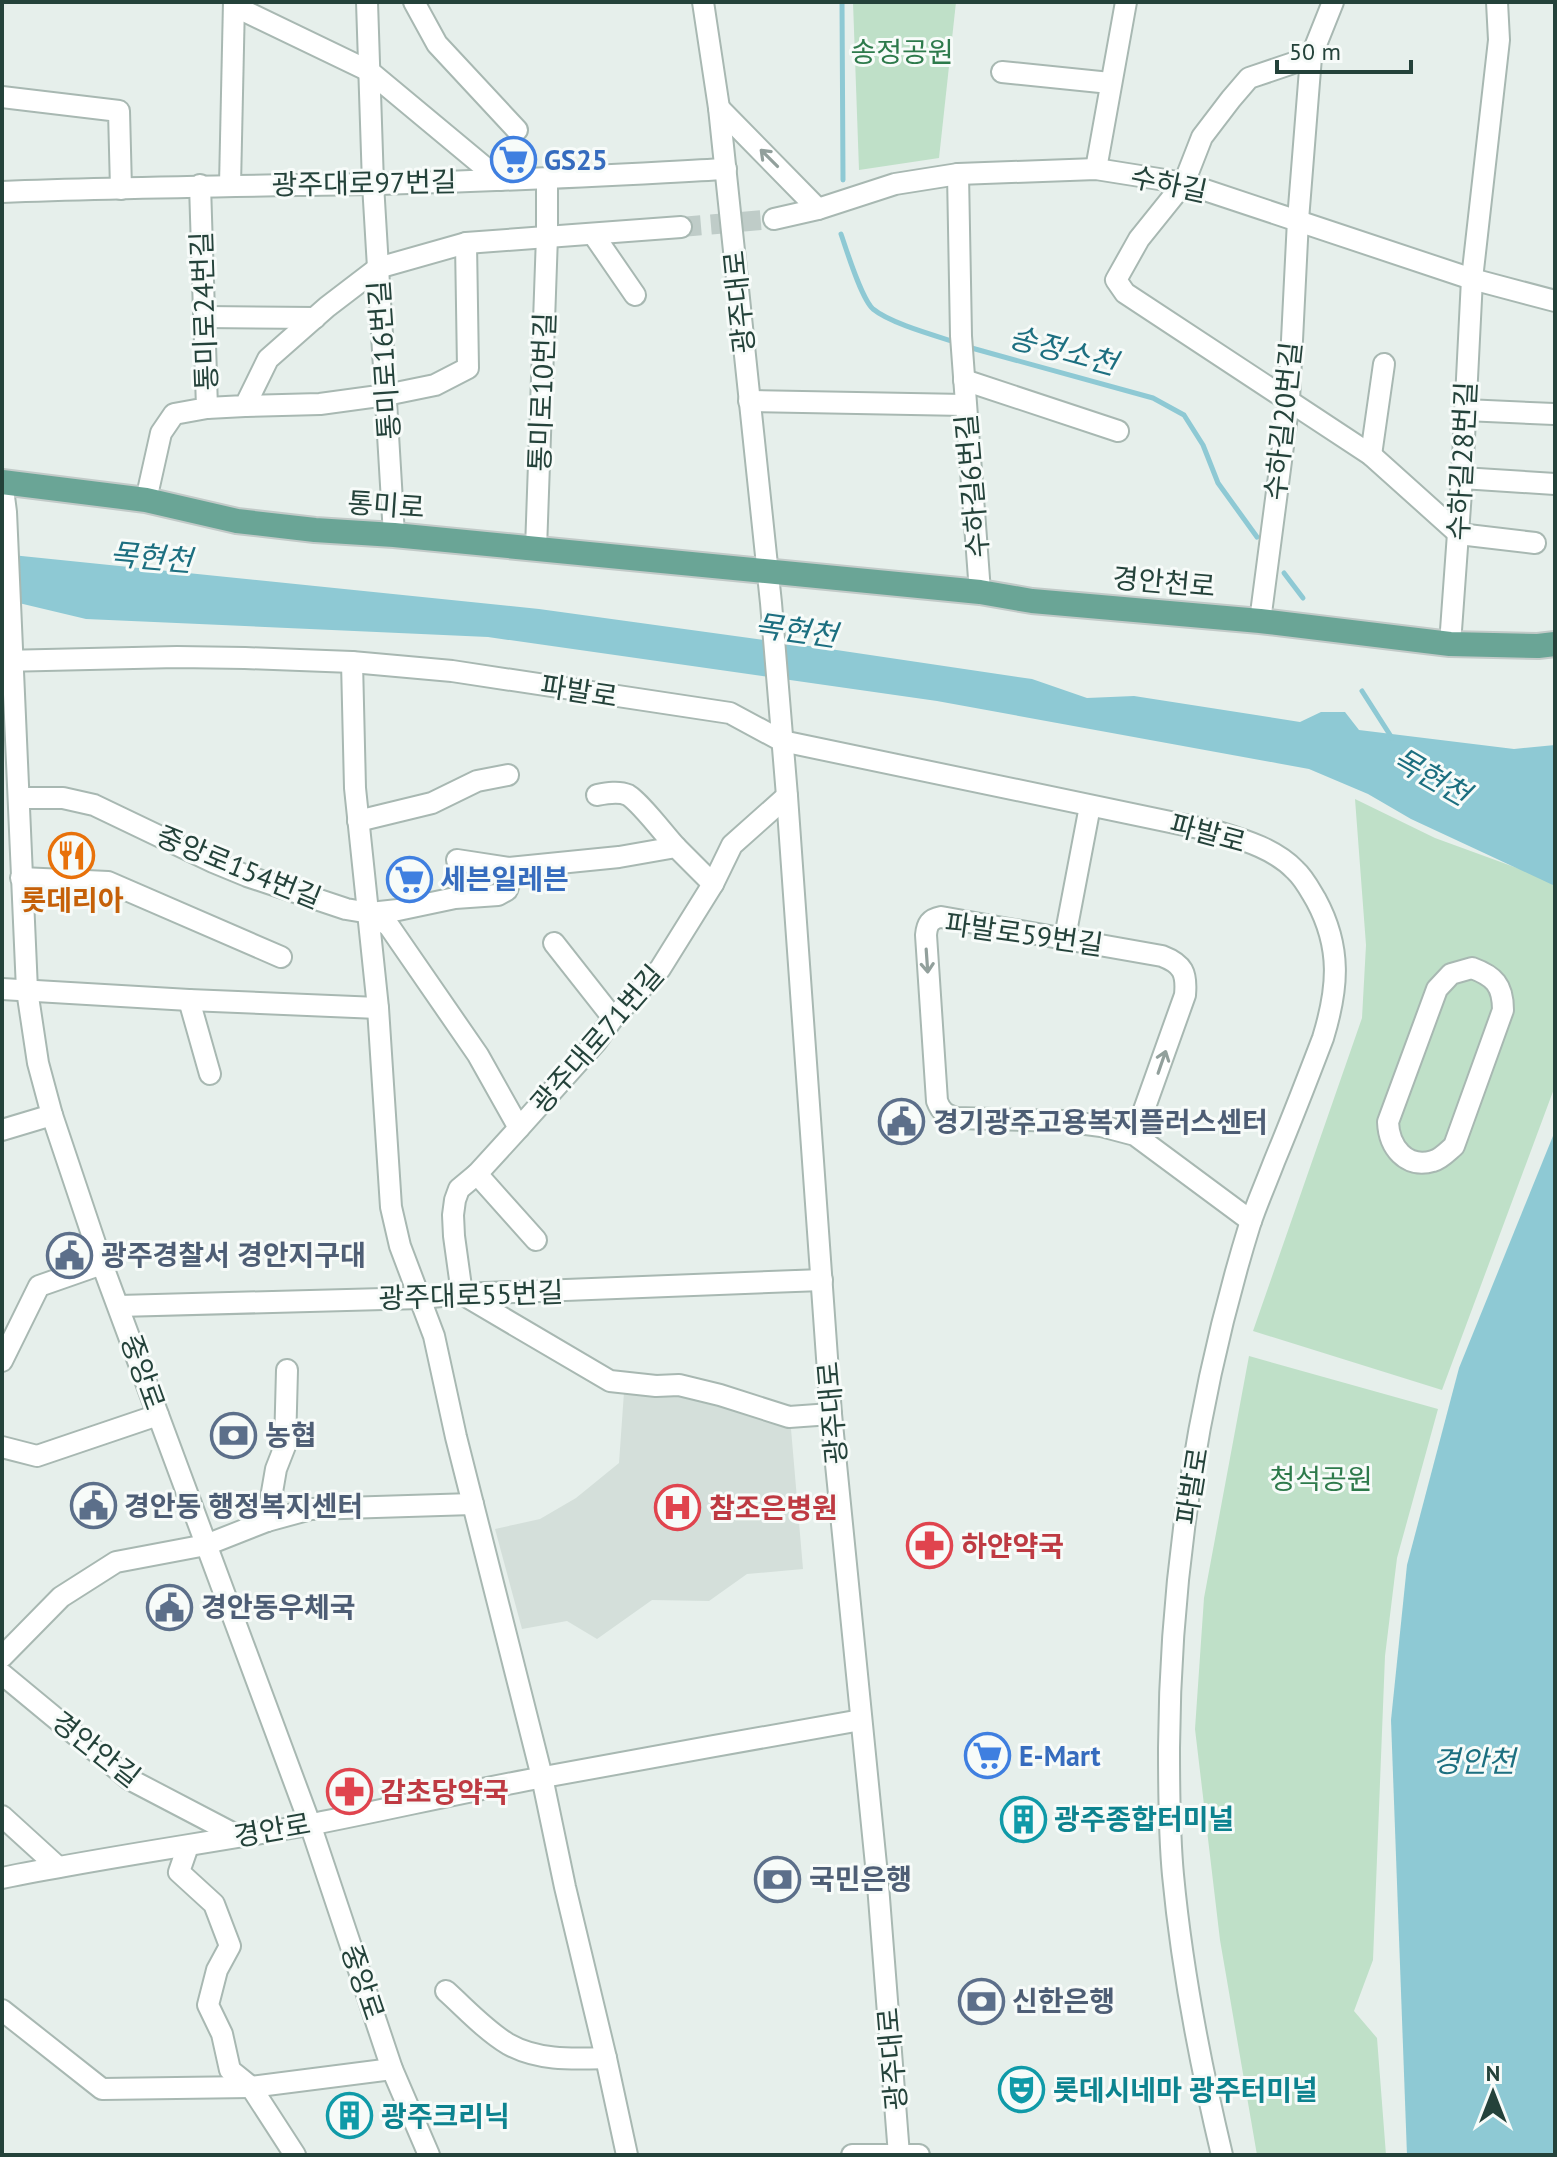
<svg xmlns="http://www.w3.org/2000/svg" width="1557" height="2157" viewBox="0 0 1557 2157" font-family="'PT Sans','Noto Sans KR',sans-serif">
<rect width="100%" height="100%" fill="#e6efeb"/>
<!-- built -->
<path fill="#d4dfda" d="M678 1389 791 1429 803 1569 747 1574 709 1601 652 1600 597 1639 567 1621 522 1629 495 1529 540 1519 576 1498 619 1463 624 1392Z"/>
<!-- green -->
<g fill="#bfe0c8">
<path d="M853 2H956L939 158 859 170Z"/>
<path d="M1355 799 1435 838 1550 880 1555 889V1086L1442 1390 1253 1331 1362 1018 1366 945Z"/>
<path d="M1249 1356 1438 1409 1397 1558 1385 1656 1373 1960 1354 2011 1377 2038 1386 2155H1257L1220 1940 1195 1729 1204 1598Z"/>
</g>
<!-- water -->
<g fill="#8ec9d4">
<path d="M2 554 539 609 823 648 1032 679 1087 698 1134 696 1300 722 1321 712H1345L1359 730 1514 749 1555 745V886L1411 819 1368 794 1309 769 937 701 488 637 86 619 2 599Z"/>
<path d="M1555 1131V2155H1407L1391 1720 1407 1565 1459 1368Z"/>
</g>
<g fill="none" stroke-linecap="round" stroke-linejoin="round">
<!-- stream -->
<g stroke="#8ec9d4" stroke-width="5">
<path d="M842 2 843 180"/>
<path d="M841 234C847 251 861 298 873 309 890 323 933 335 955 342"/>
<path d="M968 347 1153 398 1184 415 1203 445 1218 483 1257 537"/>
<path d="M1284 573 1303 598"/>
<path d="M1362 691 1392 738"/>
</g>
<!-- minor-tunnel -->
<path stroke="#bfccc8" stroke-width="20" stroke-dasharray="20 10" stroke-linecap="butt" d="M681 227 774 219"/>
<defs>
<g id="minor">
<path d="M367 2 373 184 394 535"/>
<path d="M414 2 437 44 517 130"/>
<path d="M703 2 719 108 771 603 787 796 831 1414 878 1885 899 2155"/>
<path d="M234 6 369 71 500 180"/>
<path d="M1311 57 1249 78 1231 99 1202 137 1184 183 1139 239 1116 280 1125 293 1371 455 1459 534 1535 543"/>
<path d="M1002 72 1110 83"/>
<path d="M2 97 119 111 121 189"/>
<path d="M719 108 818 209"/>
<path d="M1096 169 1126 2"/>
<path d="M958 174 961 336 980 592"/>
<path d="M230 185 234 2"/>
<path d="M2 192C126 187 249 186 373 184 491 182 608 175 726 169"/>
<path d="M774 219 818 209 895 184 958 174 1096 169 1184 183 1472 279 1555 301"/>
<path d="M593 234 635 295"/>
<path d="M204 317 315 318"/>
<path d="M964 380 1118 431"/>
<path d="M749 401 965 405"/>
<path d="M245 406 320 404 386 395 435 385 468 368 466 243"/>
<path d="M207 408 245 406 268 359 327 307 378 268 466 243 681 227"/>
<path d="M1465 410 1554 414"/>
<path d="M1371 455 1384 364"/>
<path d="M1462 478 1555 484"/>
<path d="M2 481 6 512 27 990 38 1063 52 1115 102 1264 310 1824 392 2069 429 2155"/>
<path d="M146 500 161 433 174 414 207 408 200 185"/>
<path d="M536 549 547 236V179"/>
<path d="M1260 621 1289 400 1298 220 1311 57 1333 2"/>
<path d="M1450 644 1462 478 1472 279 1499 40 1497 2"/>
<path d="M2 661 177 657 245 658 352 662 452 671 730 713 782 741 1218 832C1244 840 1275 849 1295 870 1304 878 1310 890 1316 900 1342 948 1338 989 1323 1038 1307 1080 1291 1121 1274 1162 1266 1183 1257 1203 1250 1224 1198 1392 1170 1573 1169 1748 1169 1791 1169 1833 1173 1875 1182 1970 1200 2063 1222 2155"/>
<path d="M352 662 355 788 378 1008 391 1207 400 1246 434 1336 456 1437 542 1777 565 1887 606 2058 627 2155"/>
<path d="M597 795C607 793 619 791 628 795 641 803 664 834 676 847"/>
<path d="M787 796 732 845 713 884 660 969 613 1018 596 1042 519 1128 477 1174 459 1189 455 1200 453 1215 454 1236 462 1294 610 1381 656 1386 679 1385 720 1395 789 1417 831 1414"/>
<path d="M19 798H63L94 805 213 862 247 876 346 909 370 913 398 910 455 898 498 895 507 890 510 881 509 868 619 857 676 847 713 884"/>
<path d="M358 821 432 803 477 781 508 775"/>
<path d="M457 860 509 868"/>
<path d="M21 878 108 882 281 957"/>
<path d="M370 913 389 926 478 1055 519 1128"/>
<path d="M1065 937 1090 806"/>
<path d="M554 943 613 1018"/>
<path d="M1472 968C1494 976 1503 985 1503 1010L1454 1146C1448 1151 1441 1159 1433 1161 1406 1169 1389 1147 1388 1122L1437 989 1451 974Z"/>
<path d="M2 989 189 1000 378 1008"/>
<path d="M189 1000 210 1074"/>
<path d="M2 1130 52 1115"/>
<path d="M1135 1135 1185 995C1187 973 1183 964 1162 956L941 917C930 919 927 924 926 935L937 1101C941 1112 946 1115 957 1118L1063 1121 1101 1126 1135 1135 1251 1221"/>
<path d="M477 1174 536 1240"/>
<path d="M119 1306 421 1298 462 1294 822 1280"/>
<path d="M2 1361 39 1286 102 1264"/>
<path d="M2 1447 37 1456 158 1415"/>
<path d="M267 1521 276 1469 285 1446 287 1370"/>
<path d="M2 1657 61 1597 116 1562 206 1545 267 1521 311 1509 473 1504"/>
<path d="M2 1674 129 1779 238 1836"/>
<path d="M2 1816 58 1867"/>
<path d="M188 1846 179 1872 214 1904 230 1946 217 1970 208 2005 222 2034 230 2070 251 2087 295 2155"/>
<path d="M2 1878C105 1857 209 1843 313 1824 390 1809 467 1791 544 1777 650 1757 755 1739 861 1720"/>
<path d="M446 1991C465 2008 485 2030 508 2044 538 2061 573 2059 606 2058"/>
<path d="M2 2010 102 2089 251 2087 392 2069"/>
<path d="M852 2155H919"/>
</g>
<path id="major" d="M2 482 146 500 237 521 315 530 394 535 980 592 1032 601 1260 621 1450 644 1538 646 1555 644"/>
</defs>
<!-- minor casing -->
<use href="#minor" stroke="#a8b8b2" stroke-width="24"/>
<!-- major casing -->
<use href="#major" stroke="#c2cac8" stroke-width="28"/>
<!-- minor -->
<use href="#minor" stroke="#fff" stroke-width="20"/>
<!-- major -->
<use href="#major" stroke="#6aa596" stroke-width="24"/>
</g>
<!-- one-way arrows -->
<defs><path id="oneway-shaft" d="M-6 0H5M1.5-3L5.5 0L1.5 3" fill="none" stroke-width="1.6" stroke-linecap="round" stroke-linejoin="round" transform="scale(2)"/></defs>
<g stroke="#92a09c">
<use href="#oneway-shaft" transform="translate(769 158) rotate(-135)"/>
<use href="#oneway-shaft" transform="translate(927 961) rotate(86)"/>
<use href="#oneway-shaft" transform="translate(1162 1062) rotate(-71)"/>
</g>
<!-- icons -->
<defs>
<symbol id="supermarket-ring" viewBox="-11 -11 22 22"><circle r="9.5" fill="#f7fbf9" stroke="#3f7fe0" stroke-width="1.5"/><path d="M-6-5.5h2.5l.6 2H6L4.5 2H-2.5L-4.4-4H-6ZM-1.5 3.2a1.3 1.3 0 1 0 .1 0ZM3 3.2a1.3 1.3 0 1 0 .1 0Z" fill="#3f7fe0"/></symbol>
<symbol id="restaurant-ring" viewBox="-11 -11 22 22"><circle r="9.5" fill="#f7fbf9" stroke="#e8710a" stroke-width="1.5"/><path d="M-5-6h1v4h1v-4h1v4h1v-4h1v5L-1.5 .5V6h-2V.5L-5-1ZM5-6V6H3V1.5H1.5Q1.5-4 5-6Z" fill="#e8710a"/></symbol>
<symbol id="civic-ring" viewBox="-11 -11 22 22"><circle r="9.5" fill="#f7fbf9" stroke="#5c6f8a" stroke-width="1.5"/><path d="M-.6-6.5H3V-4.5H.6V-3L4-1V1h2V6H-6V1h2V-1L-.6-3ZM-1.2 2.5V6h2.4V2.5Z" fill="#5c6f8a"/></symbol>
<symbol id="bank-ring" viewBox="-11 -11 22 22"><circle r="9.5" fill="#f7fbf9" stroke="#5c6f8a" stroke-width="1.5"/><path d="M-6-4H6V4H-6ZM0-2.3a2.3 2.3 0 1 0 0 4.6a2.3 2.3 0 1 0 0-4.6Z" fill="#5c6f8a"/></symbol>
<symbol id="hospital-ring" viewBox="-11 -11 22 22"><circle r="9.5" fill="#f7fbf9" stroke="#e0444e" stroke-width="1.5"/><path d="M-5-5h3v3.5h4V-5h3V5h-3V1.5h-4V5h-3Z" fill="#e0444e"/></symbol>
<symbol id="pharmacy-ring" viewBox="-11 -11 22 22"><circle r="9.5" fill="#f7fbf9" stroke="#e0444e" stroke-width="1.5"/><path d="M-2-6h4v4h4v4h-4v4h-4v-4h-4v-4h4Z" fill="#e0444e"/></symbol>
<symbol id="building-ring" viewBox="-11 -11 22 22"><circle r="9.5" fill="#f7fbf9" stroke="#0f9aa8" stroke-width="1.5"/><path d="M-4-6H4V6H1V3H-1V6H-4ZM-2.5-4.3h1.7v1.8h-1.7ZM.8-4.3h1.7v1.8H.8ZM-2.5-1h1.7V.8h-1.7ZM.8-1h1.7V.8H.8Z" fill="#0f9aa8"/></symbol>
<symbol id="theatre-ring" viewBox="-11 -11 22 22"><circle r="9.5" fill="#f7fbf9" stroke="#0f9aa8" stroke-width="1.5"/><path d="M-5-5.5Q0-4 5-5.5V0Q5 5 0 6Q-5 5-5 0ZM-3.3-2.5H-1v1.5H-3.3ZM1-2.5H3.3v1.5H1ZM-2.8 1Q0 5.5 2.8 1Z" fill="#0f9aa8"/></symbol>
</defs>
<g fill-rule="evenodd">
<use href="#supermarket-ring" x="488" y="134" width="51" height="51"/>
<use href="#restaurant-ring" x="46" y="830" width="51" height="51"/>
<use href="#supermarket-ring" x="384" y="854" width="51" height="51"/>
<use href="#civic-ring" x="876" y="1096" width="51" height="51"/>
<use href="#civic-ring" x="44" y="1230" width="51" height="51"/>
<use href="#bank-ring" x="208" y="1410" width="51" height="51"/>
<use href="#civic-ring" x="68" y="1480" width="51" height="51"/>
<use href="#hospital-ring" x="652" y="1482" width="51" height="51"/>
<use href="#pharmacy-ring" x="904" y="1520" width="51" height="51"/>
<use href="#civic-ring" x="144" y="1582" width="51" height="51"/>
<use href="#supermarket-ring" x="962" y="1730" width="51" height="51"/>
<use href="#pharmacy-ring" x="324" y="1766" width="51" height="51"/>
<use href="#building-ring" x="998" y="1794" width="51" height="51"/>
<use href="#bank-ring" x="752" y="1854" width="51" height="51"/>
<use href="#bank-ring" x="956" y="1976" width="51" height="51"/>
<use href="#theatre-ring" x="996" y="2064" width="51" height="51"/>
<use href="#building-ring" x="324" y="2090" width="51" height="51"/>
</g>
<g text-anchor="middle" stroke-width="6" stroke-linejoin="round" paint-order="stroke">
<!-- park labels -->
<g font-size="28" fill="#2d7a4b" stroke="#f7fbf9">
<text x="902" y="62">송정공원</text>
<text x="1321" y="1489">청석공원</text>
</g>
<!-- shop labels -->
<g font-size="28" font-weight="bold" fill="#366cbe" stroke="#f7fbf9" text-anchor="start">
<text x="544" y="170">GS25</text>
<text x="440" y="889">세븐일레븐</text>
<text x="1019" y="1766">E-Mart</text>
</g>
<!-- street labels -->
<g font-size="28" fill="#24423a" stroke="#f7fbf9">
<text transform="translate(364 183) rotate(-1)" y="10">광주대로97번길</text>
<text transform="translate(1169 184) rotate(12)" y="10">수하길</text>
<text transform="translate(739 302) rotate(-96)" y="10">광주대로</text>
<text transform="translate(204 311) rotate(-92)" y="10">통미로24번길</text>
<text transform="translate(384 360) rotate(-94)" y="10">통미로16번길</text>
<text transform="translate(542 392) rotate(-88)" y="10">통미로10번길</text>
<text transform="translate(1283 421) rotate(-84)" y="10">수하길20번길</text>
<text transform="translate(1462 461) rotate(-87)" y="10">수하길28번길</text>
<text transform="translate(972 486) rotate(-95)" y="10">수하길6번길</text>
<text transform="translate(386 505) rotate(4)" y="10">통미로</text>
<text transform="translate(1164 582) rotate(5)" y="10">경안천로</text>
<text transform="translate(579 691) rotate(9)" y="10">파발로</text>
<text transform="translate(1208 833) rotate(15)" y="10">파발로</text>
<text transform="translate(239 867) rotate(22)" y="10">중앙로154번길</text>
<text transform="translate(1024 934) rotate(8)" y="10">파발로59번길</text>
<text transform="translate(597 1039) rotate(-49)" y="10">광주대로71번길</text>
<text transform="translate(471 1295) rotate(-2)" y="10">광주대로55번길</text>
<text transform="translate(143 1372) rotate(70)" y="10">중앙로</text>
<text transform="translate(832 1413) rotate(-95)" y="10">광주대로</text>
<text transform="translate(1192 1486) rotate(-81)" y="10">파발로</text>
<text transform="translate(96 1749) rotate(38)" y="10">경안안길</text>
<text transform="translate(272 1830) rotate(-10)" y="10">경안로</text>
<text transform="translate(363 1982) rotate(71)" y="10">중앙로</text>
<text transform="translate(892 2059) rotate(-95)" y="10">광주대로</text>
</g>
<!-- food labels -->
<g font-size="28" font-weight="bold" fill="#c56008" stroke="#f7fbf9">
<text x="72" y="910">롯데리아</text>
</g>
<!-- service labels -->
<g font-size="28" font-weight="bold" fill="#4e5e75" stroke="#f7fbf9" text-anchor="start">
<text x="933" y="1132">경기광주고용복지플러스센터</text>
<text x="101" y="1265">광주경찰서 경안지구대</text>
<text x="265" y="1445">농협</text>
<text x="124" y="1516">경안동 행정복지센터</text>
<text x="201" y="1617">경안동우체국</text>
<text x="809" y="1889">국민은행</text>
<text x="1012" y="2011">신한은행</text>
</g>
<!-- health labels -->
<g font-size="28" font-weight="bold" fill="#be3a42" stroke="#f7fbf9" text-anchor="start">
<text x="709" y="1518">참조은병원</text>
<text x="961" y="1556">하얀약국</text>
<text x="380" y="1802">감초당약국</text>
</g>
<!-- culture labels -->
<g font-size="28" font-weight="bold" fill="#0d838f" stroke="#f7fbf9" text-anchor="start">
<text x="1054" y="1829">광주종합터미널</text>
<text x="1053" y="2100">롯데시네마 광주터미널</text>
<text x="381" y="2126">광주크리닉</text>
</g>
<!-- water labels -->
<g font-size="30" font-style="italic" fill="#1c6f80" stroke="#f7fbf9">
<text transform="translate(1063 351) rotate(15)" y="10">송정소천</text>
<text transform="translate(151 558) rotate(5)" y="10">목현천</text>
<text transform="translate(796 631) rotate(8)" y="10">목현천</text>
<text transform="translate(1431 777) rotate(30)" y="10">목현천</text>
<text x="1474" y="1772">경안천</text>
</g>
</g>
<!-- border -->
<rect width="1557" height="2157" fill="none" stroke="#24423a" stroke-width="8"/>
<!-- north arrow -->
<g transform="translate(1493 2093)" stroke="#f7fbf9" stroke-width="6" paint-order="stroke">
<path d="M0-6L14 30L0 20L-14 30Z" fill="#24423a"/>
<text y="-12" font-size="22" font-weight="bold" text-anchor="middle" fill="#24423a">N</text>
</g>
<!-- scale -->
<path d="M1277 60v12h134v-12" fill="none" stroke="#24423a" stroke-width="4"/>
<text x="1289" y="60" font-size="24" fill="#24423a" stroke="#f7fbf9" stroke-width="6" paint-order="stroke">50 m</text>
</svg>
